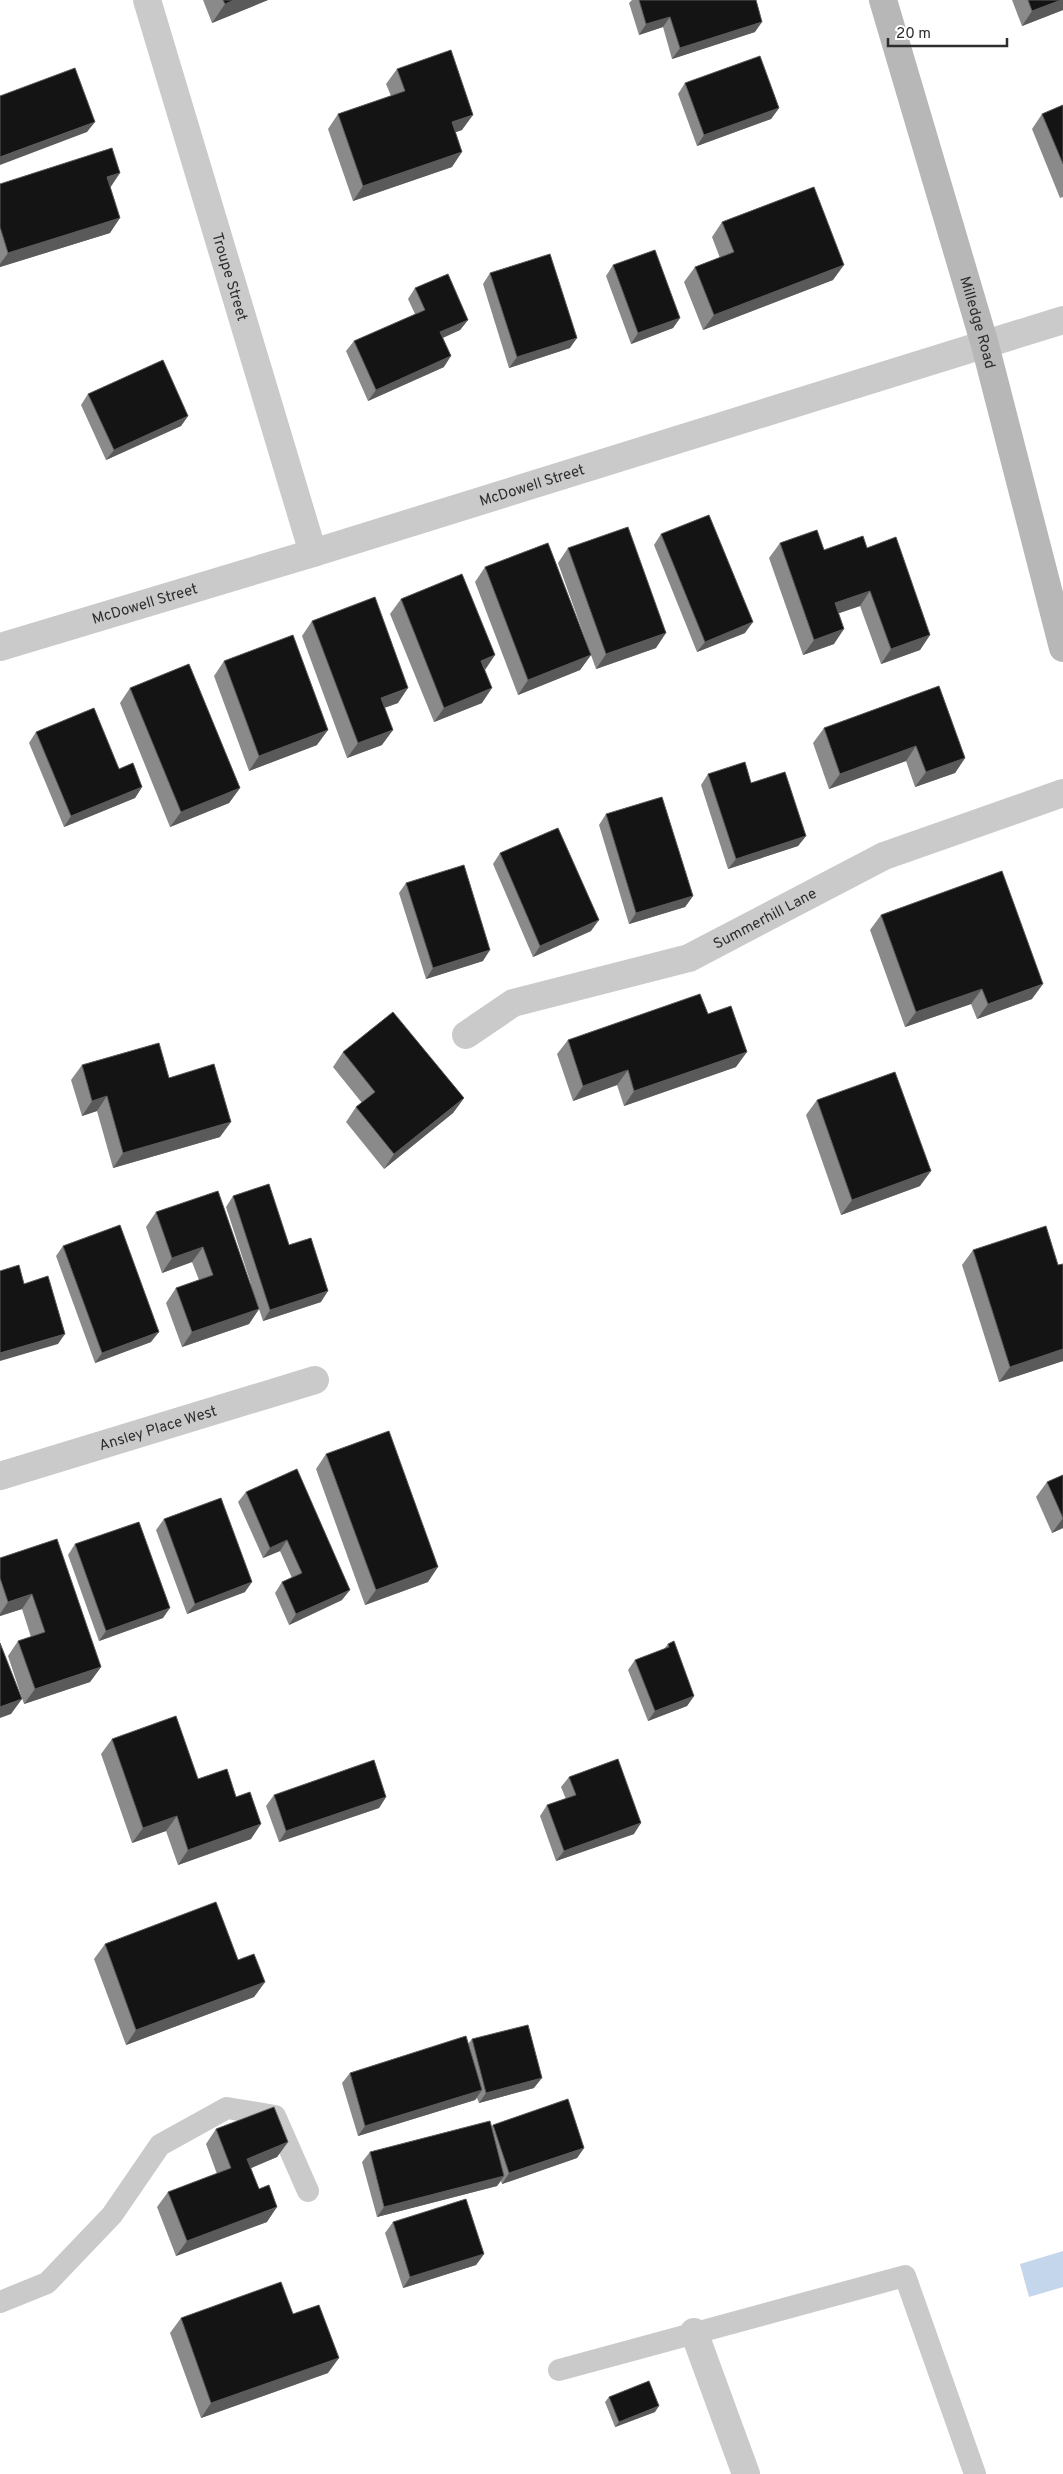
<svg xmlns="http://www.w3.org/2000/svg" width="1063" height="2474" viewBox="0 0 1063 2474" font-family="Overpass,sans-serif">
<rect width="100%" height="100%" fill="#fff"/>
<!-- water -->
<path fill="#c4d6ec" d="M1063 2251V2287L1029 2297 1020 2264Z"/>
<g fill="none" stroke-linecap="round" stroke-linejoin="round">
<!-- lane -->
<g stroke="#cacaca" stroke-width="22">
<path d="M0 2302 47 2283 112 2215 160 2145 227 2108 275 2116 308 2191"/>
<path d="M559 2370 905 2276 975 2474"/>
</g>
<!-- street -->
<g stroke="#cacaca" stroke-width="28">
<path id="s1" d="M147 0 313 553"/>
<path id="s2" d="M0 647 313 553 1063 320"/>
<path id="s3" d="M466 1035 513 1003 689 958 884 856 1063 793"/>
<path id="s4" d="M0 1476 315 1380"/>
<path d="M694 2332 746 2474"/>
</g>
<!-- secondary -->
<path stroke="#b7b7b7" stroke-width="28" id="s5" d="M883 0 985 345 1063 648"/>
</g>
<!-- wall -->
<g fill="#8a8a8a">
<path d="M203 0H268L212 23Z"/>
<path d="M632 0H756L755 32 672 59 663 27 639 35 629 3Z"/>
<path d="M1012 0H1063V10L1022 26Z"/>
<path d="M397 69 462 130 456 132 452 167 353 201 328 129 338 114 391 96 386 84Z"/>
<path d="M685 83 779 108 771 119 697 146 678 94Z"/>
<path d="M1063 105V197L1060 198 1032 129 1042 114Z"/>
<path d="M0 184 110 187V233L0 267Z"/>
<path d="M722 222 833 280 703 330 684 282 695 267 720 258 712 237Z"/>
<path d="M613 265 680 318 673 328 631 344 606 276Z"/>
<path d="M490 273 570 348 509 368 483 284Z"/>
<path d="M415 288 468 320 460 330 443 338 444 367 368 401 346 351 354 341 415 314 408 299Z"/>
<path d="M88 394 188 416 181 426 106 460 81 405Z"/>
<path d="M661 534 745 633 697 652 654 545Z"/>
<path d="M780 543 824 550 867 548 930 635 920 650 881 664 860 606 839 613 834 644 803 655 769 558Z"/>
<path d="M568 548 656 648 596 669 558 563Z"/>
<path d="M485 567 591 655 580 670 518 695 475 582Z"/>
<path d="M401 599 485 670 482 703 434 722 390 614Z"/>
<path d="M312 621 398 703 384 708 382 745 347 758 302 636Z"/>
<path d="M224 661 317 745 249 771 214 676Z"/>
<path d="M939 686 965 758 955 773 915 787 906 761 829 789 813 743 824 728Z"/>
<path d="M130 688 240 788 229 803 170 827 120 703Z"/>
<path d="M36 732 119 769 142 787 135 798 64 827 29 743Z"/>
<path d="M708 774 751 783 806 836 798 846 728 869 701 785Z"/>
<path d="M606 814 693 896 685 907 629 924 599 825Z"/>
<path d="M500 853 591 931 533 957 493 864Z"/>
<path d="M406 883 483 961 426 979 399 893Z"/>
<path d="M881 915 1032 999 977 1019 971 1004 905 1027 870 930Z"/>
<path d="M708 1014 736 1067 624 1106 617 1085 573 1101 557 1054 568 1040Z"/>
<path d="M343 1052 464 1098 453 1113 384 1169 346 1122 356 1107 362 1103 333 1067Z"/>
<path d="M82 1065 169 1078 220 1137 113 1168 97 1111 82 1116 71 1080Z"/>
<path d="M817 1100 920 1186 841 1215 806 1115Z"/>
<path d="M233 1196 289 1245 321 1302 263 1321 259 1309 249 1324 182 1347 166 1303 176 1288 199 1280 192 1262 162 1273 146 1227 156 1212 251 1284 226 1207Z"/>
<path d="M63 1246 151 1342 95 1363 56 1256Z"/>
<path d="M973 1250 1058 1265 1063 1264V1361L999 1382 962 1265Z"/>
<path d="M326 1454 428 1582 365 1605 316 1469Z"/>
<path d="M1063 1475V1528L1052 1533 1036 1497 1047 1482Z"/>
<path d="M246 1492 342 1600 289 1625 275 1593 282 1582 292 1578 280 1551 263 1558 238 1502Z"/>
<path d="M164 1519 245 1592 187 1614 156 1530Z"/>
<path d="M75 1544 163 1618 99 1641 68 1555Z"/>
<path d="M0 1558 101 1667 90 1682 24 1704 8 1656 18 1641 31 1637 22 1609 0 1616Z"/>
<path d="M668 1644 694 1696 687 1706 648 1721 628 1670 635 1660 664 1649Z"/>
<path d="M112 1739 198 1779 251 1839 178 1865 166 1831 132 1843 101 1754Z"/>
<path d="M569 1777 634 1834 556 1861 540 1816 547 1805 566 1799 561 1787Z"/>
<path d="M274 1795 386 1797 379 1808 279 1842 266 1806Z"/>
<path d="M105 1944 238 1960 265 1982 254 1997 126 2045 94 1959Z"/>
<path d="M472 2039 534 2088 479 2103 477 2098 475 2100 358 2136 342 2083 350 2073 468 2044Z"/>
<path d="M493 2125 584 2148 577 2158 502 2184 501 2181 497 2186 377 2217 362 2162 370 2152 491 2127Z"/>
<path d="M216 2129 288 2142 277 2157 251 2168 259 2189 267 2222 176 2256 157 2207 168 2192 217 2174 206 2144Z"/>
<path d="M393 2222 484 2254 476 2265 403 2288 385 2233Z"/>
<path d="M293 2314 328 2373 201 2418 170 2333 181 2318Z"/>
<path d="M609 2397 655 2412 615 2427 605 2402Z"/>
</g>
<!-- shaded-wall -->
<g fill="#5a5a5a">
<path d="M234 0H268L212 23 225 4Z"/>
<path d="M1061 0H1063V10L1022 26 1032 11Z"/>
<path d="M670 17 663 27 639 35 646 24Z"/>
<path d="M762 22 755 32 672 59 680 48Z"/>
<path d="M779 108 771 119 697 146 704 135Z"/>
<path d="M473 115 462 130 442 137 452 122Z"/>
<path d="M95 122 87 132 0 165V157Z"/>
<path d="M462 152 452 167 353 201 363 186Z"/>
<path d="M120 173 110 188 107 177Z"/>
<path d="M120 218 110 233 0 267V264L8 253Z"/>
<path d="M844 265 833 280 703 330 714 315Z"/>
<path d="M680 318 673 328 631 344 638 333Z"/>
<path d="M468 320 460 330 433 342 440 332Z"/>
<path d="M577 338 570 348 509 368 517 357Z"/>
<path d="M451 356 444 367 368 401 376 390Z"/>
<path d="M188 416 181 426 106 460 114 450Z"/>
<path d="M870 591 860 606 825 618 835 603Z"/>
<path d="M753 622 745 633 697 652 705 642Z"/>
<path d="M844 629 834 644 803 655 814 640Z"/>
<path d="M666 633 656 648 596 669 606 654Z"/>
<path d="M930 635 920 650 881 664 891 649Z"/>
<path d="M495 655 485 670 481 661Z"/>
<path d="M591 655 580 670 518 695 528 680Z"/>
<path d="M408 688 398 703 370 713 381 698Z"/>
<path d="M492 688 482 703 434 722 444 708Z"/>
<path d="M328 730 317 745 249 771 259 756Z"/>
<path d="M393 730 382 745 347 758 358 743Z"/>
<path d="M916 746 906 761 829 789 840 774Z"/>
<path d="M965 758 955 773 915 787 926 772Z"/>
<path d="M142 787 135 798 64 827 71 816Z"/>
<path d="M240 788 229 803 170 827 181 812Z"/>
<path d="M806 836 798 846 728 869 736 859Z"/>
<path d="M693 896 685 907 629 924 636 913Z"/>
<path d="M599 920 591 931 533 957 540 946Z"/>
<path d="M490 950 483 961 426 979 433 968Z"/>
<path d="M1043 984 1032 999 977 1019 988 1004Z"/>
<path d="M982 989 971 1004 905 1027 916 1012Z"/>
<path d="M747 1052 736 1067 624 1106 634 1091Z"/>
<path d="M628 1070 617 1085 573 1101 583 1086Z"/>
<path d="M107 1096 97 1111 82 1116 92 1101Z"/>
<path d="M464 1098 453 1113 384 1169 394 1154Z"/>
<path d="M231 1122 220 1137 113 1168 123 1153Z"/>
<path d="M931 1171 920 1186 841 1215 852 1200Z"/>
<path d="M203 1247 192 1262 162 1273 172 1258Z"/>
<path d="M328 1291 321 1302 263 1321 270 1310Z"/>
<path d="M259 1309 249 1324 182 1347 192 1332Z"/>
<path d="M159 1332 151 1342 95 1363 102 1353Z"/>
<path d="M65 1334 58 1344 0 1361V1353Z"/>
<path d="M1063 1349V1361L999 1382 1010 1367Z"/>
<path d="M1063 1518V1528L1052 1533Z"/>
<path d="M287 1540 280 1551 263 1558 270 1548Z"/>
<path d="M438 1567 428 1582 365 1605 376 1590Z"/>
<path d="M252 1582 245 1592 187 1614 195 1604Z"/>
<path d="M350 1590 342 1600 289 1625 296 1614Z"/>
<path d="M32 1594 22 1609 0 1616V1614L8 1602Z"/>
<path d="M170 1608 163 1618 99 1641 106 1631Z"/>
<path d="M101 1667 90 1682 24 1704 35 1689Z"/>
<path d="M694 1696 687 1706 648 1721 655 1711Z"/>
<path d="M22 1699 11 1714 0 1718V1707Z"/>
<path d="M386 1797 379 1808 279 1842 286 1831Z"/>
<path d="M177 1816 166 1831 132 1843 143 1828Z"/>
<path d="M641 1823 634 1834 556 1861 564 1851Z"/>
<path d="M261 1824 251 1839 178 1865 188 1850Z"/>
<path d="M265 1982 254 1997 126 2045 136 2030Z"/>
<path d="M542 2078 534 2088 479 2103 486 2093Z"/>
<path d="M482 2090 475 2100 358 2136 365 2126Z"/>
<path d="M288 2142 277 2157 237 2174 247 2159Z"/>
<path d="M584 2148 577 2158 502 2184 509 2173Z"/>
<path d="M504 2176 497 2186 377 2217 384 2207Z"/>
<path d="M277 2207 267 2222 176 2256 187 2241Z"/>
<path d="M484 2254 476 2265 403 2288 410 2277Z"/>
<path d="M339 2358 328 2373 201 2418 211 2403Z"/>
<path d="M659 2406 655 2412 615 2427 619 2422Z"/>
</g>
<!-- building -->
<g fill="#141414" stroke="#5a5a5a">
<path d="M223 0H234L225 4Z"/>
<path d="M639 0H756L762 22 680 48 670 17 646 24Z"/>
<path d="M1028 0H1061L1032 11Z"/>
<path d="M451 50 473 115 452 122 462 152 363 186 338 114 405 91 397 69Z"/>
<path d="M760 56 779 108 704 135 685 83Z"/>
<path d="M75 68 95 122 0 157V96Z"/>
<path d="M1063 105V164L1042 114Z"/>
<path d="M112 148 120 173 107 177 120 218 8 253 0 227V184Z"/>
<path d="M814 187 844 265 714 315 695 267 734 252 722 222Z"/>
<path d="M655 250 680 318 638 333 613 265Z"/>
<path d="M550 254 577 338 517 357 490 273Z"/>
<path d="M448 274 468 320 440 332 451 356 376 390 354 341 425 310 415 288Z"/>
<path d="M163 360 188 416 114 450 88 394Z"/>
<path d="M709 515 753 622 705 642 661 534Z"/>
<path d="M628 527 666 633 606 654 568 548Z"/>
<path d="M817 530 824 550 863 536 867 548 896 537 930 635 891 649 870 591 835 603 844 629 814 640 780 543Z"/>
<path d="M548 543 591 655 528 680 485 567Z"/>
<path d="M462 574 495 655 481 661 492 688 444 708 401 599Z"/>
<path d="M375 597 408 688 381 698 393 730 358 743 312 621Z"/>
<path d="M293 635 328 730 259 756 224 661Z"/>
<path d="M189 664 240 788 181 812 130 688Z"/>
<path d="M939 686 965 758 926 772 916 746 840 774 824 728Z"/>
<path d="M94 708 119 769 133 763 142 787 71 816 36 732Z"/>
<path d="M745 762 751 783 785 772 806 836 736 859 708 774Z"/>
<path d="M662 797 693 896 636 913 606 814Z"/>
<path d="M558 828 599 920 540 946 500 853Z"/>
<path d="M464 865 490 950 433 968 406 883Z"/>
<path d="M1002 871 1043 984 988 1004 982 989 916 1012 881 915Z"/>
<path d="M700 994 708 1014 731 1006 747 1052 634 1091 628 1070 583 1086 568 1040Z"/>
<path d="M393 1012 464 1098 394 1154 356 1107 375 1092 343 1052Z"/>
<path d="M159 1043 169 1078 214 1064 231 1122 123 1153 107 1096 92 1101 82 1065Z"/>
<path d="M895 1072 931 1171 852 1200 817 1100Z"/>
<path d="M269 1184 289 1245 311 1238 328 1291 270 1310 233 1196Z"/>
<path d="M218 1191 259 1309 192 1332 176 1288 213 1275 203 1247 172 1258 156 1212Z"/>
<path d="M120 1225 159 1332 102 1353 63 1246Z"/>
<path d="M1046 1226 1058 1265 1063 1264V1349L1010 1367 973 1250Z"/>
<path d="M19 1265 24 1284 48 1276 65 1334 0 1353V1271Z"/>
<path d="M389 1431 438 1567 376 1590 326 1454Z"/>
<path d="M297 1469 350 1590 296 1614 282 1582 302 1573 287 1540 270 1548 246 1492Z"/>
<path d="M1063 1475V1518L1047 1482Z"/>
<path d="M221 1498 252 1582 195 1604 164 1519Z"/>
<path d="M139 1522 170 1608 106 1631 75 1544Z"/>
<path d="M57 1539 101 1667 35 1689 18 1641 45 1632 32 1594 8 1602 0 1578V1558Z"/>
<path d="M674 1641 694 1696 655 1711 635 1660 669 1647 668 1644Z"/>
<path d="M0 1643 22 1699 0 1707Z"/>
<path d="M176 1716 198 1779 227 1769 236 1797 250 1792 261 1824 188 1850 177 1816 143 1828 112 1739Z"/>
<path d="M618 1759 641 1823 564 1851 547 1805 576 1795 569 1777Z"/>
<path d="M374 1760 386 1797 286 1831 274 1795Z"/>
<path d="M216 1902 238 1960 254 1954 265 1982 136 2030 105 1944Z"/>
<path d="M528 2025 542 2078 486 2093 472 2039Z"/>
<path d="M466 2036 482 2090 365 2126 350 2073Z"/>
<path d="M568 2099 584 2148 509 2173 493 2125Z"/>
<path d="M274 2107 288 2142 247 2159 259 2189 269 2185 277 2207 187 2241 168 2192 231 2168 216 2129Z"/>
<path d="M490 2121 504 2176 384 2207 370 2152Z"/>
<path d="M466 2199 484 2254 410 2277 393 2222Z"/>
<path d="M281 2282 293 2314 319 2305 339 2358 211 2403 181 2318Z"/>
<path d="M649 2381 659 2406 619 2422 609 2397Z"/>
</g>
<g text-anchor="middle" stroke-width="5" stroke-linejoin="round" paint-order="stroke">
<!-- street labels -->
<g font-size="15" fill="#2d2d2d" stroke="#fff">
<text dy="5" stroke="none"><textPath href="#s1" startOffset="289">Troupe Street</textPath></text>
<text dy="5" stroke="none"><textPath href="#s5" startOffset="336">Milledge Road</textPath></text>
<text dy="5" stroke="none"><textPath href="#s2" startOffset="556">McDowell Street</textPath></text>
<text dy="5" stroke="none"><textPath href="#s2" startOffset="151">McDowell Street</textPath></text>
<text dy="5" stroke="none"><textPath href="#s3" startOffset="324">Summerhill Lane</textPath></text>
<text dy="5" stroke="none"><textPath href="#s4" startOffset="165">Ansley Place West</textPath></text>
</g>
</g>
<!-- scale -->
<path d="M888 38v8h119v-8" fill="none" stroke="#2d2d2d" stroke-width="2.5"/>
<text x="896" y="38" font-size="15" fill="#2d2d2d" stroke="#ffffff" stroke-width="4" paint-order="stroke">20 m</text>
</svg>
